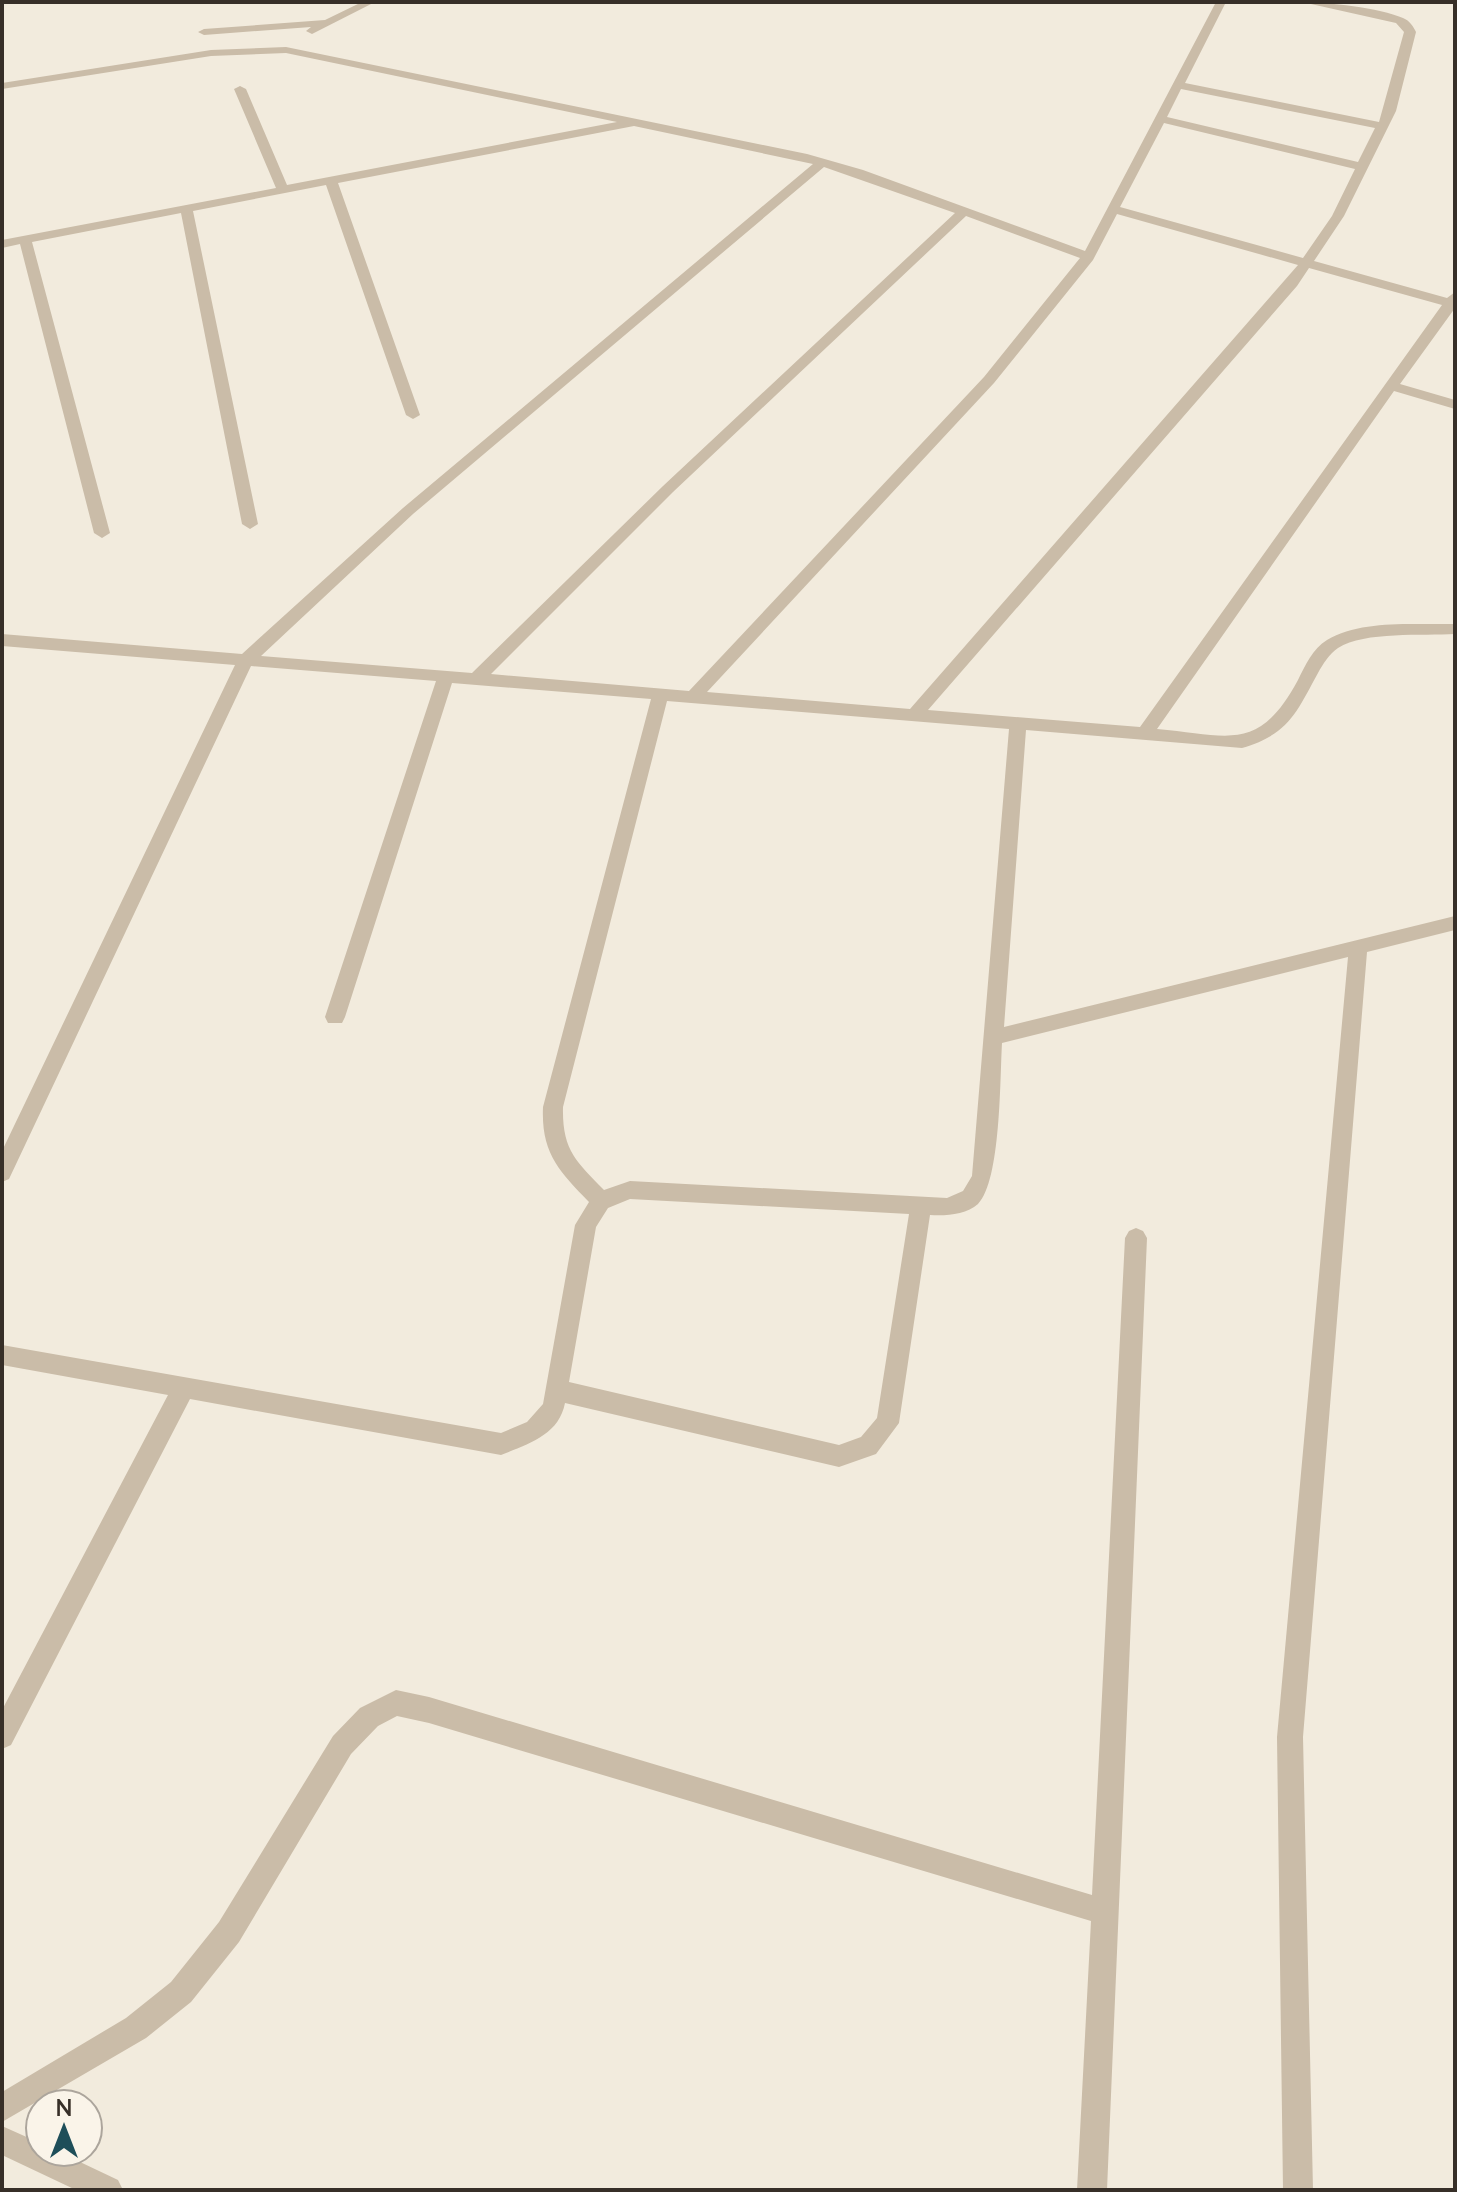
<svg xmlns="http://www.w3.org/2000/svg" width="1457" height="2192" viewBox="0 0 1457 2192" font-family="Lato,sans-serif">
<rect width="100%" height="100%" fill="#f2ebdd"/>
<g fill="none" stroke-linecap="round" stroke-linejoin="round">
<!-- minor -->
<g fill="#cabca8" fill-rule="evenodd">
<path d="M362 2H375L312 34 306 31 311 27 204 35 198 32 204 29 325 20Z"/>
<path d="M1216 2H1226L1185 83 1379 122 1404 32 1396 23 1302 2C1327 2 1380 8 1403 18 1410 21 1413 26 1416 32L1396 111 1344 216 1314 261 1447 298 1455 292V308L1400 384 1455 400V409L1394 391 1157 729C1229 735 1258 754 1298 680 1305 666 1313 648 1327 640 1362 619 1416 625 1455 624V634C1423 636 1365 631 1338 648 1329 654 1323 664 1318 673 1296 713 1289 734 1242 748L1026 730 1004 1027 1455 916V930L1367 952 1303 1737 1313 2190H1283L1277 1737 1348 957 1002 1043C1000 1077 1001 1181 978 1204 966 1215 945 1216 930 1215L899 1423 876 1454 839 1467 565 1403C559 1435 528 1444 501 1455L190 1399 11 1745 2 1749V1710L168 1395 2 1365V1345L501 1433 527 1422 543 1404 575 1225 589 1202C559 1171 541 1153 543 1107L651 699 452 683 345 1017 342 1023H328L325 1017 436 681 251 666 9 1179 2 1182V1151L235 665 2 646V634L242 654 403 508 813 164 634 126 338 183 420 415 413 419 406 415 326 185 193 211 258 524 250 529 242 524 181 213 32 242 110 533 102 538 94 533 20 244 2 248V240L276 188 234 89 240 86 246 89 287 185 617 122 286 53 211 56 2 89V83L211 50 286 47 807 154 863 170 1085 251ZM1181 89 1375 128 1358 162 1167 117ZM1164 123 1355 169 1332 216 1303 258 1120 207ZM824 167 955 213 663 486 472 673 261 656 413 514ZM1117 214 1298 265 910 709 707 692 994 383 1093 260ZM966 216 1080 258 984 377 689 691 491 674 673 492ZM1309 268 1442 305 1140 727 928 710 1297 286ZM667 701 1009 729 972 1176 963 1191 947 1198 630 1181 604 1190C576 1161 562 1150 563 1107ZM630 1199 909 1214 877 1418 861 1437 839 1445 569 1382 596 1227 608 1208Z"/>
<path d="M1136 1228 1143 1231 1147 1238 1107 2190H1077L1091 1921 429 1723 397 1716 378 1726 351 1754 239 1942 191 2002 146 2038 2 2122V2092L126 2018 171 1982 219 1922 333 1736 360 1708 396 1690 429 1697 1092 1895 1125 1238 1129 1231Z"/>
<path d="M2 2126 40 2143V2152H59L118 2180 123 2190H76L2 2155Z"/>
</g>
</g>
<!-- border -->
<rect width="1457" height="2192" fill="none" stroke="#372f28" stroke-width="8"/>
<!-- north arrow -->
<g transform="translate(64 2128)"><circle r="38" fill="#faf4e9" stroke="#aca59c" stroke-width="2"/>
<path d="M0-6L14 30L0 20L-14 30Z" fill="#1e4e59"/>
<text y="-12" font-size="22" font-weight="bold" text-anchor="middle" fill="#372f28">N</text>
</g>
</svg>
